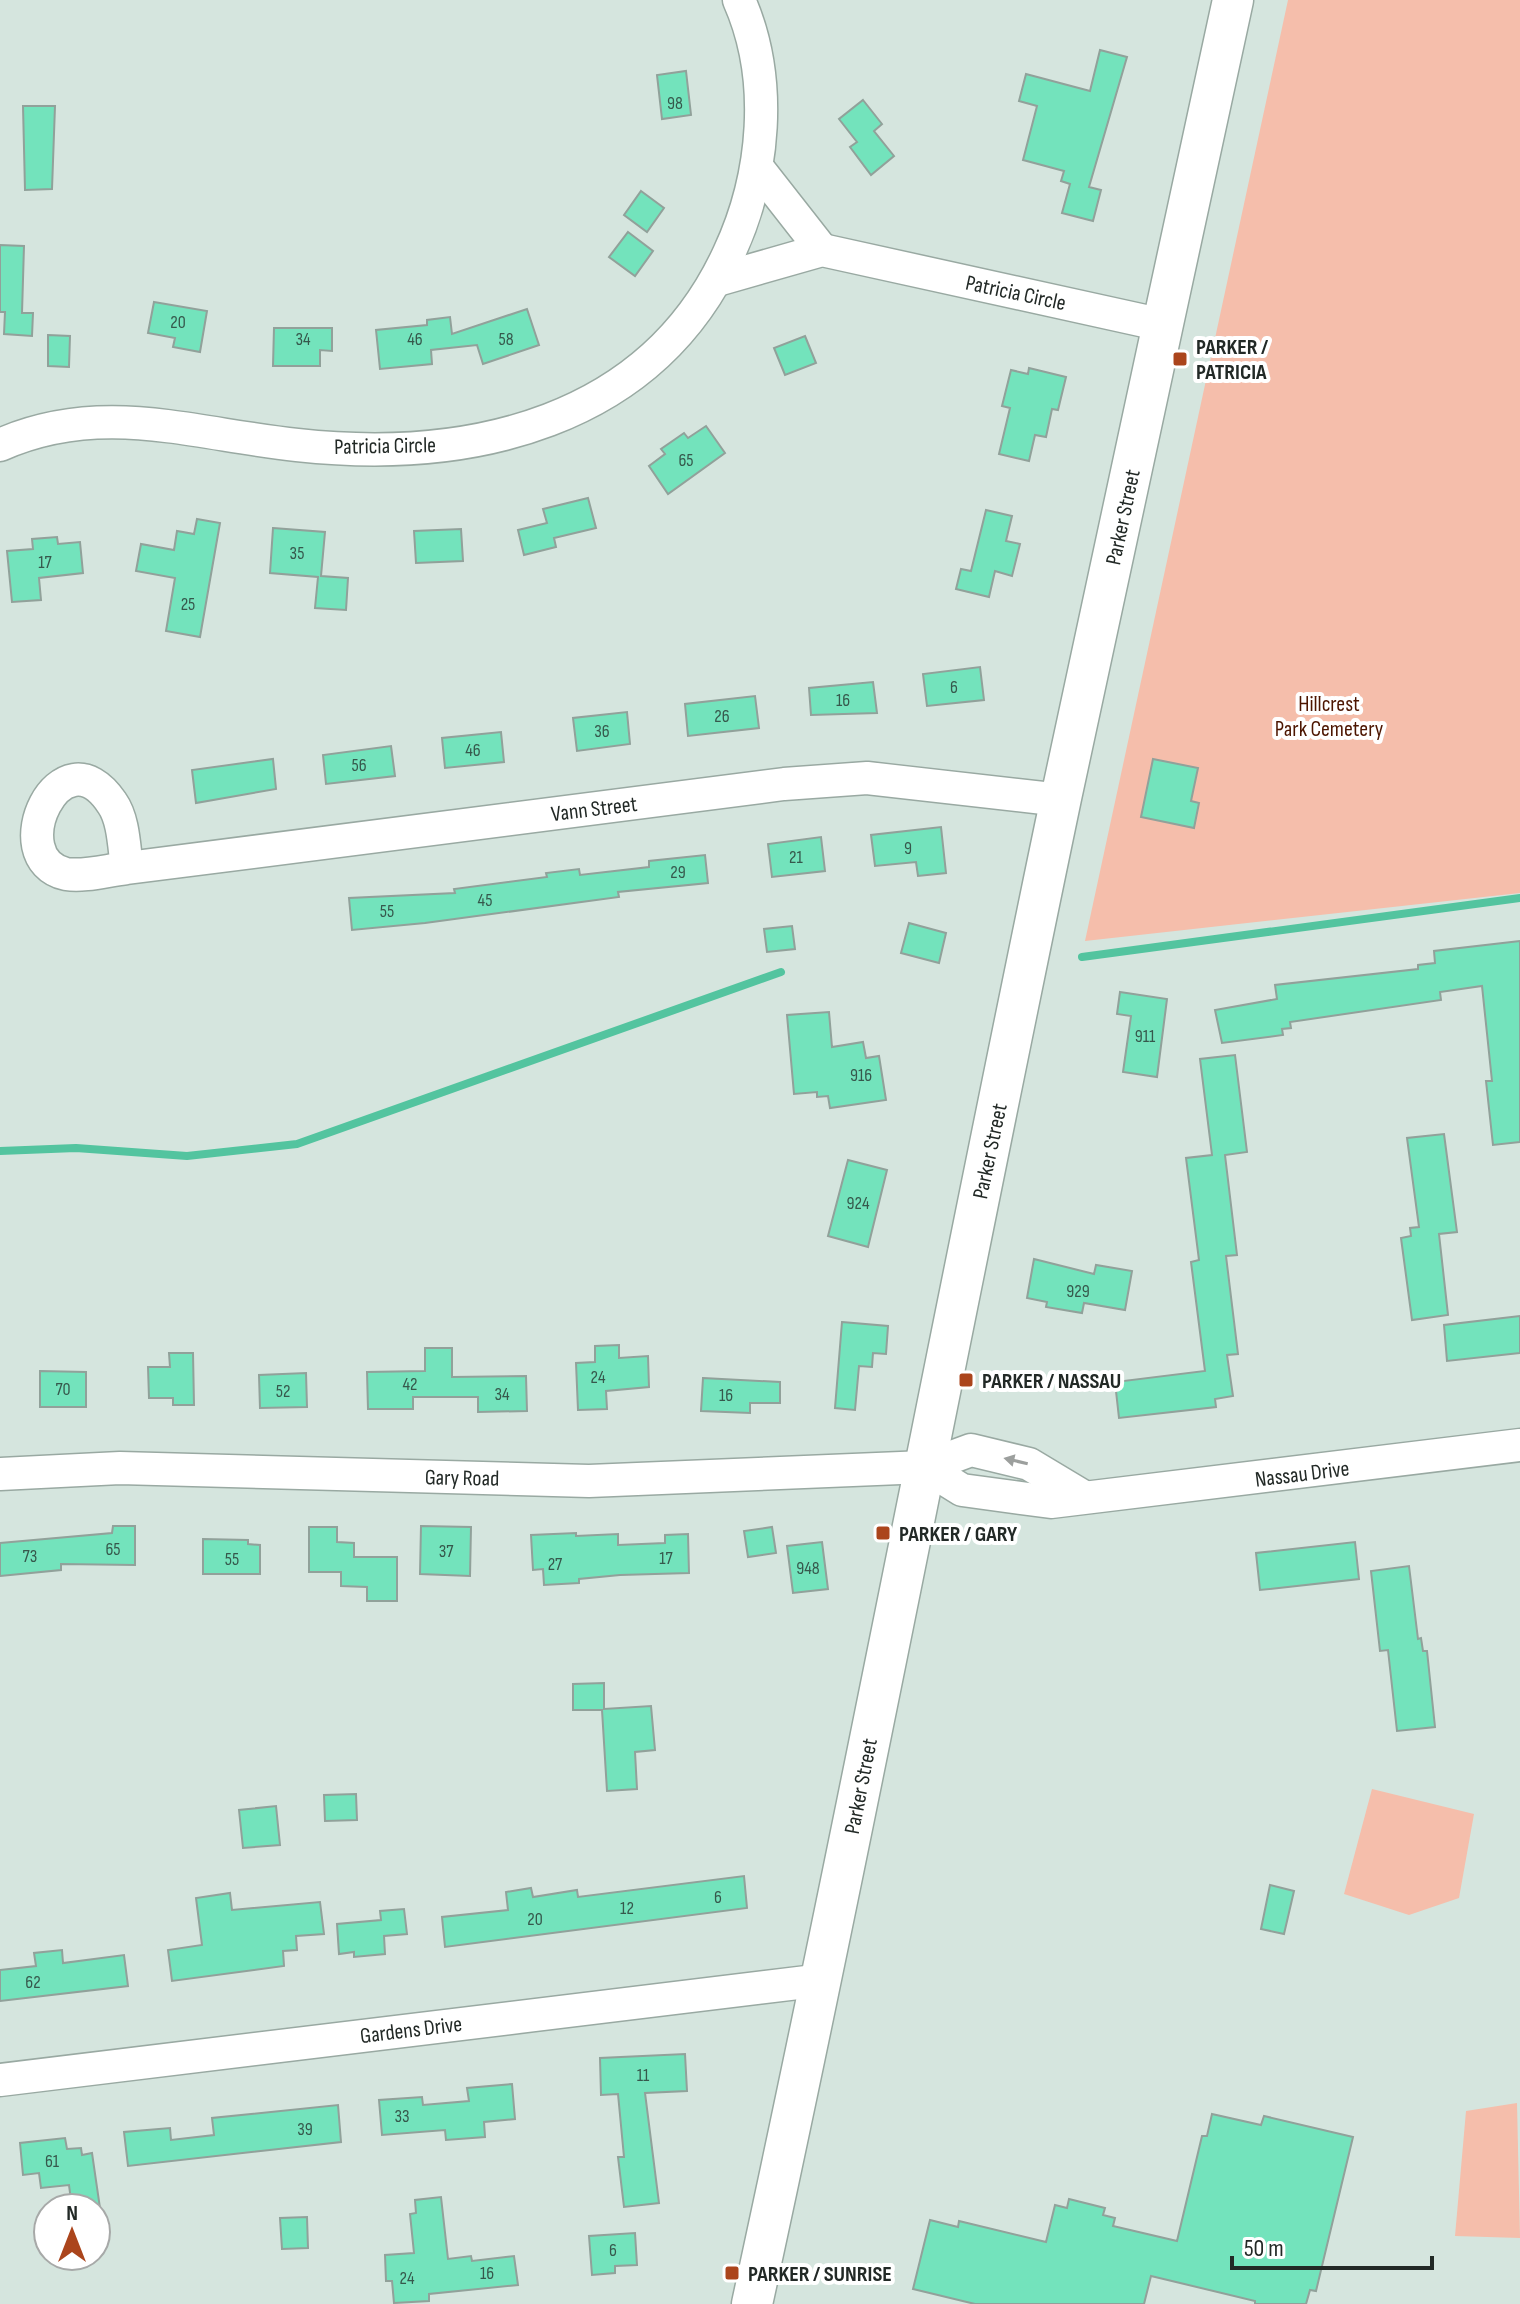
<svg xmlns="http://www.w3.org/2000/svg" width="1520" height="2304" viewBox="0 0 1520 2304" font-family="'Sofia Sans Condensed',sans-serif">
<rect width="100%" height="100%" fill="#d5e5de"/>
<!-- green -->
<g fill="#f5beab">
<path d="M1288 0H1520V893L1085 941Z"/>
<path d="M1372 1789 1474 1814 1459 1898 1409 1915 1344 1894Z"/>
<path d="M1517 2103 1520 2238 1455 2236 1466 2111Z"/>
</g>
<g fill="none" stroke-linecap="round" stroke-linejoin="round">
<!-- stream -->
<g stroke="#53c49f" stroke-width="8">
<path d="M1082 957 1520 898"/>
<path d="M0 1151 76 1148 187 1156 297 1144 781 972"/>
</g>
</g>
<!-- building -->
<g fill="#73e3bc" stroke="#91a19a" stroke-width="2">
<path d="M1100 50 1127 57 1089 187 1101 190 1093 221 1062 213 1070 184 1061 181 1064 171 1023 160 1037 106 1019 101 1026 74 1090 91Z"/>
<path d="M686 71 691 115 662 119 657 75Z"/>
<path d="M863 100 882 124 874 131 894 156 871 175 850 147 857 142 839 119Z"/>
<path d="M23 106H55L52 189 25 190Z"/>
<path d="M641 191 664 208 647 232 624 215Z"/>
<path d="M628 232 653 251 635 276 609 257Z"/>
<path d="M0 245 24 246 22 313H33L32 336 4 334 5 312H0Z"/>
<path d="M154 302 207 311 200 352 173 347 175 338 148 333Z"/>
<path d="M527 309 539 345 483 364 477 345 431 350 432 364 380 369 376 330 427 325V320L450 317 452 334Z"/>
<path d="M274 328H332V351L320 350V366H273Z"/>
<path d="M48 335 70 336 69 367 48 366Z"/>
<path d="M805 336 816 363 785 375 774 348Z"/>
<path d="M1029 368 1066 377 1058 410 1052 409 1046 437 1035 435 1029 461 999 454 1010 408 1002 406 1011 370 1028 374Z"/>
<path d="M706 426 725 453 668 494 649 466 665 454 661 449 684 433 688 438Z"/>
<path d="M588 498 596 528 554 538 556 547 524 555 518 530 547 523 543 509Z"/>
<path d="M986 510 1012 516 1006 541 1020 544 1012 576 995 571 989 597 956 589 961 569 971 571Z"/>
<path d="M197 519 220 523 200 637 166 631 175 578 136 571 141 544 174 550 177 531 194 534Z"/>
<path d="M273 528 325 532 321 576 348 578 346 610 315 608 318 577 270 573Z"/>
<path d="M461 529 463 561 416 563 414 531Z"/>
<path d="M57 537 58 544 80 542 83 573 39 578 41 600 12 602 7 551 33 549 32 539Z"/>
<path d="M980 667 984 700 927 706 923 674Z"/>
<path d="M873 682 877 713 811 715 809 688Z"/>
<path d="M755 696 759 728 688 736 685 704Z"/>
<path d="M627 712 630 744 577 751 573 718Z"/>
<path d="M501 732 504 762 445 768 442 738Z"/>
<path d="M391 746 395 776 326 784 323 755Z"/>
<path d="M273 759 276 789 196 803 192 770Z"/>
<path d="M1153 759 1198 768 1191 801 1199 803 1194 828 1141 817Z"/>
<path d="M941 827 946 873 918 876 916 862 875 866 871 835Z"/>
<path d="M821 837 825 871 772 877 768 844Z"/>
<path d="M705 855 708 883 618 892 619 897 425 923 352 930 349 898 455 893 454 889 547 877 546 873 579 869 580 875 649 867V861Z"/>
<path d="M909 923 946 933 939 963 901 953Z"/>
<path d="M792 926 795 949 767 952 764 929Z"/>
<path d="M1520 941V1142L1493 1145 1486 1081H1492L1482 986 1440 992 1441 1000 1290 1022 1291 1028 1282 1029 1283 1035 1222 1043 1215 1010 1277 999 1275 985 1418 969V965L1435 963 1434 951Z"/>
<path d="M1120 992 1167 999 1157 1077 1123 1072 1131 1016 1117 1014Z"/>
<path d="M829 1012 832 1047 863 1042 866 1058 879 1056 886 1100 830 1108 828 1096 817 1097V1092L794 1094 787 1015Z"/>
<path d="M1235 1055 1247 1152 1225 1155 1237 1255 1226 1256 1238 1354 1227 1355 1233 1396 1215 1399 1216 1407 1119 1418 1115 1382 1205 1371 1191 1262 1199 1260 1186 1158 1212 1155 1200 1059Z"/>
<path d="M1444 1134 1457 1232 1439 1234 1448 1315 1412 1320 1401 1238 1411 1236 1410 1228 1419 1227 1407 1138Z"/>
<path d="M848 1160 887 1170 868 1247 828 1236Z"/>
<path d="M1034 1259 1094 1274 1096 1265 1132 1271 1125 1310 1084 1303 1082 1313 1046 1307 1047 1302 1027 1298Z"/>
<path d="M1520 1316V1353L1447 1361 1444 1325Z"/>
<path d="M842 1322 888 1326 886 1354 873 1353 872 1367 859 1366 855 1410 835 1408Z"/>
<path d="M619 1345V1358L648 1356 649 1387 606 1391 607 1409 578 1410 576 1363 595 1362V1346Z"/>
<path d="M425 1348H452V1377L526 1376 527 1411 478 1412V1397H413V1409H368L367 1372 425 1371Z"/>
<path d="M169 1353H193L194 1405H173V1398H149L148 1367H170Z"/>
<path d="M40 1371 86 1372V1407H40Z"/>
<path d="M306 1373 307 1407 260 1408 259 1375Z"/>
<path d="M703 1378 780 1382V1403H750V1413L701 1411Z"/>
<path d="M113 1526H135V1565L61 1564V1570L0 1576V1543L112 1533Z"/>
<path d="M421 1526 471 1527 470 1576 420 1574Z"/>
<path d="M309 1527H337V1542L354 1543V1557H397V1601H367V1587L341 1586V1572H309Z"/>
<path d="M772 1527 776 1553 748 1557 744 1531Z"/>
<path d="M576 1533V1536L618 1534V1545L665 1543V1535L688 1534 689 1573 620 1575 579 1579V1583L544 1585 543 1569 533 1570 531 1535Z"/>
<path d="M203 1539 248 1540V1544L260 1545V1574H203Z"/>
<path d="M822 1542 828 1589 793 1593 787 1546Z"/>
<path d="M1355 1542 1359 1579 1260 1590 1256 1553Z"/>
<path d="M1409 1566 1418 1639 1421 1638 1423 1651H1427L1435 1727 1397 1731 1388 1650 1380 1651 1371 1571Z"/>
<path d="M604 1683V1709L651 1706 655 1750 635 1752 637 1789 607 1791 602 1710H573V1684Z"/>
<path d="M356 1794 357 1820 325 1821 324 1795Z"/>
<path d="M276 1806 280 1845 243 1848 239 1810Z"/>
<path d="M744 1876 747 1908 445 1947 442 1917 508 1910 506 1892 531 1888 533 1897 577 1890 578 1897Z"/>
<path d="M1270 1885 1294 1891 1284 1934 1261 1929Z"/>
<path d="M230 1893 232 1910 320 1902 324 1934 296 1936 297 1950 283 1951 284 1966 172 1981 168 1950 202 1945 196 1898Z"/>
<path d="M404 1909 407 1934 384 1936 385 1954 354 1957V1952L339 1954 337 1924 381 1920 380 1911Z"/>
<path d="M62 1950 63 1963 124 1955 128 1986 0 2001V1970L36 1966 34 1953Z"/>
<path d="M685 2054 687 2091 645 2093 659 2203 624 2207 618 2157H624L618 2094 601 2095 600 2058Z"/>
<path d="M512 2084 515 2119 484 2122 485 2137 446 2140 445 2130 382 2135 379 2100 422 2097 423 2105 469 2101 467 2088Z"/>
<path d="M338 2105 341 2142 128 2166 124 2132 170 2128 171 2140 214 2135 212 2118Z"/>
<path d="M1212 2114 1261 2125 1264 2116 1353 2137 1316 2291 1310 2290 1306 2304H1255V2301L1151 2276 1144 2304H975L913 2289 930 2220 958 2227 959 2221 1046 2242 1055 2205 1067 2208 1069 2199 1105 2208 1103 2215 1115 2218 1113 2226 1177 2241 1202 2136H1207Z"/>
<path d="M65 2138 67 2149 81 2148 82 2155 92 2153 100 2208H72L69 2185 41 2188 39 2173 23 2175 20 2143Z"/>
<path d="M441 2197 448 2259 471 2256 472 2261 514 2256 518 2285 429 2294V2301L394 2303 392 2281H386L385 2255 414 2253 410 2214 416 2213 415 2200Z"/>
<path d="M307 2217 308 2248 282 2249 280 2218Z"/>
<path d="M635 2233 637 2265 615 2266V2273L592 2275 589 2236Z"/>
</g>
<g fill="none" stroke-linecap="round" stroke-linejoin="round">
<defs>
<g id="minor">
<path d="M757 167 822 250"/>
<path d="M717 280 822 250 1163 325"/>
<path d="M0 445C101 400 193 434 297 445 471 464 651 423 729 253 765 176 774 79 739 0"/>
<path d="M127 868C124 848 124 820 112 803 61 727 0 859 66 874 85 877 108 870 127 868L784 784 867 778 1061 800"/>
<path d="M925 1467 962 1490 1051 1502 1520 1445"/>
<path d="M0 1474 120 1468 589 1481 925 1467 971 1450 1029 1464 1084 1497"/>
<path d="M0 2080 823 1980"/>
</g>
<path id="major" d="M752 2304C861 1803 956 1299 1061 798 1117 532 1176 266 1233 0"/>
</defs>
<!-- minor casing -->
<use href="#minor" stroke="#99a9a2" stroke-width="35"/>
<!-- major casing -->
<use href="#major" stroke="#99a9a2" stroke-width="43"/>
<!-- minor -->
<use href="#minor" stroke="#fff" stroke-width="32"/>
<!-- major -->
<use href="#major" stroke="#fff" stroke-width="40"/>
</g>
<!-- one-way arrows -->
<defs><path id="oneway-solid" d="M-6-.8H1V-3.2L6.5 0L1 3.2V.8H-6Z" transform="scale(2)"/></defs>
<use fill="#9c9f9d" href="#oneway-solid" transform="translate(1016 1461) rotate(-167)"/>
<!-- markers -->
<g fill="#ab451c" stroke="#fff" stroke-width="3">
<rect x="1172" y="351" width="16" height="16" rx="4"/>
<rect x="958" y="1372" width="16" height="16" rx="4"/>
<rect x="875" y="1525" width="16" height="16" rx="4"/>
<rect x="724" y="2265" width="16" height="16" rx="4"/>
</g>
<g text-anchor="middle" stroke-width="8" stroke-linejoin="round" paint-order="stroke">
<!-- number labels -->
<g font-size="18" fill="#36584c">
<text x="675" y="109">98</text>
<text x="178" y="328">20</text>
<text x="303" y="345">34</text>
<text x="415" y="345">46</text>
<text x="506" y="345">58</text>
<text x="686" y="466">65</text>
<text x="297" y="559">35</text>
<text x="45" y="568">17</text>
<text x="188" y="610">25</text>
<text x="954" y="693">6</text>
<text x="843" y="706">16</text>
<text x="722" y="722">26</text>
<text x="602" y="737">36</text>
<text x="473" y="756">46</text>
<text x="359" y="771">56</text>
<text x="908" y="854">9</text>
<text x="796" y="863">21</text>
<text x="678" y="878">29</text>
<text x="485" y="906">45</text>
<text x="387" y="917">55</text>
<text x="1145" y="1042">911</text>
<text x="861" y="1081">916</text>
<text x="858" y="1209">924</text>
<text x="1078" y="1297">929</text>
<text x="598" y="1383">24</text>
<text x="410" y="1390">42</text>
<text x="63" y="1395">70</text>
<text x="283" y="1397">52</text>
<text x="502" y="1400">34</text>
<text x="726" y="1401">16</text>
<text x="113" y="1555">65</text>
<text x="446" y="1557">37</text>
<text x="30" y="1562">73</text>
<text x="666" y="1564">17</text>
<text x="232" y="1565">55</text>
<text x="555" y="1570">27</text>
<text x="808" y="1574">948</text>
<text x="718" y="1903">6</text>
<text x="627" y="1914">12</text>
<text x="535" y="1925">20</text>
<text x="33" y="1988">62</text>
<text x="643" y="2081">11</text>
<text x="402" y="2122">33</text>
<text x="305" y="2135">39</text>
<text x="52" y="2167">61</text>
<text x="613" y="2256">6</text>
<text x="487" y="2279">16</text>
<text x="407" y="2284">24</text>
</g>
<!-- street labels -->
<g font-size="22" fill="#222926" stroke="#fff">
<text transform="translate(1016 292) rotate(12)" y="8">Patricia Circle</text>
<text transform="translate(385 445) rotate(-1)" y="8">Patricia Circle</text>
<text transform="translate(1122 517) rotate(-78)" y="8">Parker Street</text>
<text transform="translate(594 808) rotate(-7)" y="8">Vann Street</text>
<text transform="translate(989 1151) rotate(-78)" y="8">Parker Street</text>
<text transform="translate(1302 1473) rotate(-7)" y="8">Nassau Drive</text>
<text transform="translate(462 1477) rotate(1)" y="8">Gary Road</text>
<text transform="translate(860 1786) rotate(-79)" y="8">Parker Street</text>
<text transform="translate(411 2029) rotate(-7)" y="8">Gardens Drive</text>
</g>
<!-- poi labels -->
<g font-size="22" font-weight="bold" fill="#222926" stroke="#fff" text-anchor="start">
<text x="1196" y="354">PARKER /<tspan x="1196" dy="25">PATRICIA</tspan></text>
<text x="982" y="1388">PARKER / NASSAU</text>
<text x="899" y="1541">PARKER / GARY</text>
<text x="748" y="2281">PARKER / SUNRISE</text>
</g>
<!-- park labels -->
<g font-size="22" fill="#4c1500" stroke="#fff">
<text x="1329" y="711">Hillcrest<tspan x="1329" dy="25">Park Cemetery</tspan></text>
</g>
</g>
<!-- north arrow -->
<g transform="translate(72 2232)"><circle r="38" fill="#ffffff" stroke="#a7a9a8" stroke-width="2"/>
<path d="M0-6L14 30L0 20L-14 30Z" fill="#ab451c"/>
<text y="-12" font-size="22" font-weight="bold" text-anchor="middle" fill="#222926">N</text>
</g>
<!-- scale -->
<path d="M1232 2256v12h200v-12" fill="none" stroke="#222926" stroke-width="4"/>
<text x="1244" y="2256" font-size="24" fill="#222926" stroke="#ffffff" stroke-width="6" paint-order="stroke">50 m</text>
</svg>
